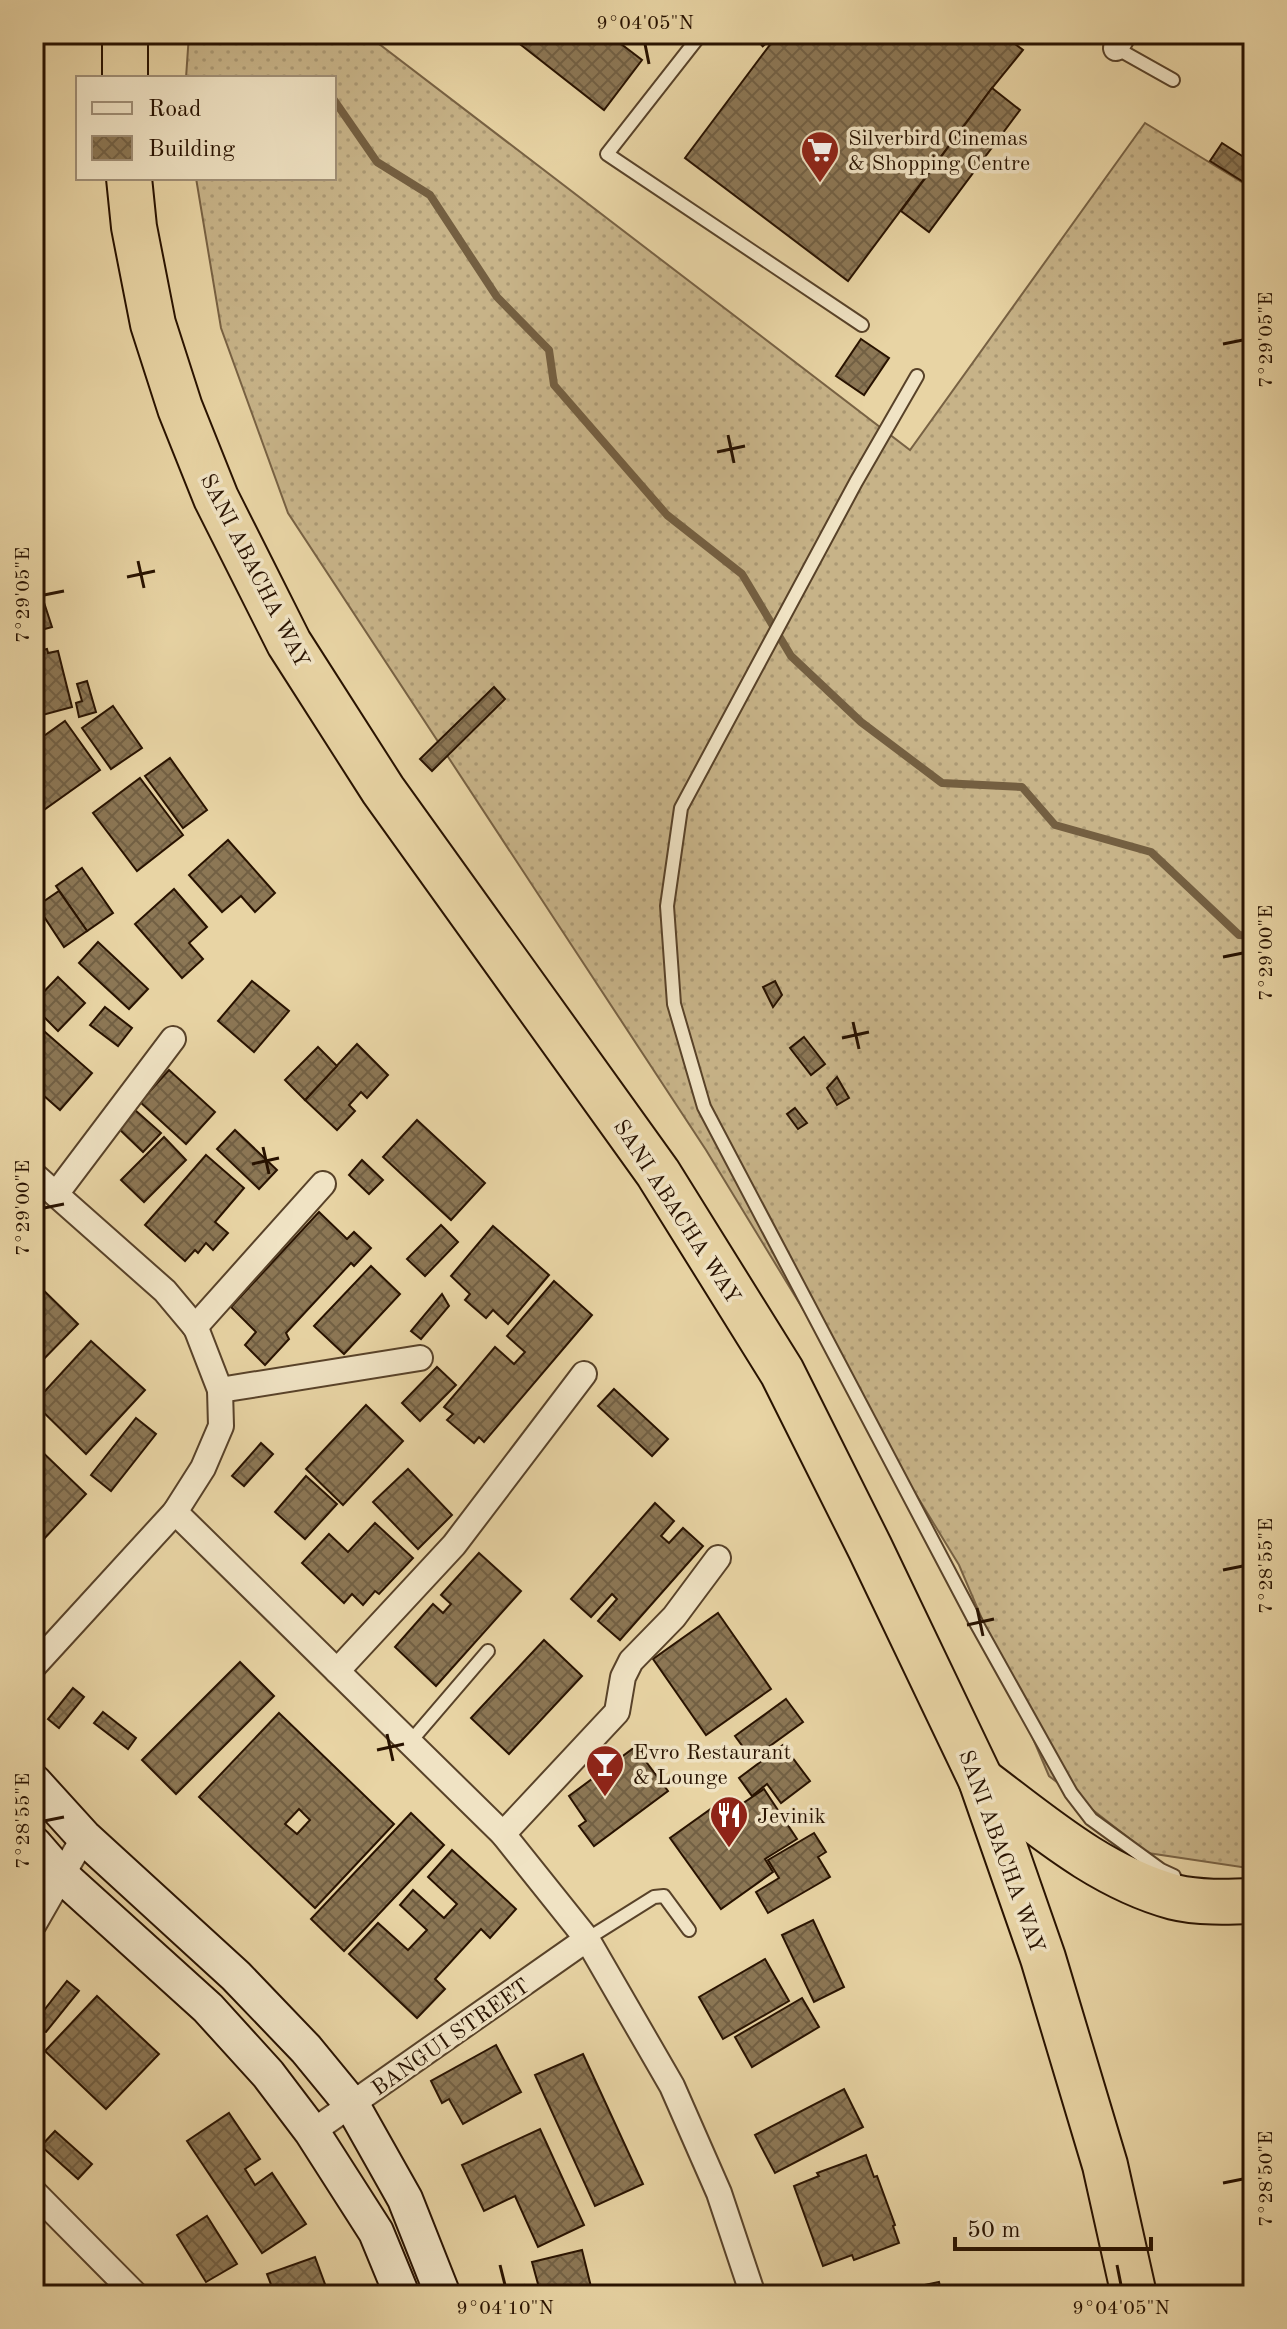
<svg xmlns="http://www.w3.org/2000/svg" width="1287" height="2329" viewBox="0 0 1287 2329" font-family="'Old Standard TT',serif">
<defs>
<pattern id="grass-dots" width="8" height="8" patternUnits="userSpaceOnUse" patternTransform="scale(2)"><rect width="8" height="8" fill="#c7b388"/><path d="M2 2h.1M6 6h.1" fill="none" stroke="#ab9974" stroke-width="1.8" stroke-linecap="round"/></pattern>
<pattern id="building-cross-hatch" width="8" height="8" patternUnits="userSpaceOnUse" patternTransform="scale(2)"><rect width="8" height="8" fill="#8c7755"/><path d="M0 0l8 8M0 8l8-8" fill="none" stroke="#726044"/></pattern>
</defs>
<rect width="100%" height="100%" fill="#e8d4a4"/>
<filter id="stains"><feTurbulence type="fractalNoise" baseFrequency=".0025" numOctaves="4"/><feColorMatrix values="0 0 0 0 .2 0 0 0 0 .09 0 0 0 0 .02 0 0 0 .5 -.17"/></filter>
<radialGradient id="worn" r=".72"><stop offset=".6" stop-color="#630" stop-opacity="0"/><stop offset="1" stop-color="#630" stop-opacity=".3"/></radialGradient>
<!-- grass -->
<path fill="url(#grass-dots)" stroke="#786244" stroke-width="2" d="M189 34H366L910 450 1145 123 1253 189V1866L1248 1868 1148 1853 1049 1776 959 1565 706 1150 288 513 221 328 196 178H334V78H186Z"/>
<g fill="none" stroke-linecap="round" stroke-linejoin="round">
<!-- stream -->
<path stroke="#745f41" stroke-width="8" d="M334 100 377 162 430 195 497 297 549 350 554 385 667 515 742 574 791 656 861 722 942 783 1022 787 1055 825 1151 852 1239 935 1253 936"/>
</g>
<!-- building -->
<g fill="url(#building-cross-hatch)" stroke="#281200" stroke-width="2" fill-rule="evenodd">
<path d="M507 34H608L642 60 604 110Z"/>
<path d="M778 34H1002L1023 50 992 88 848 281 685 158Z"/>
<path d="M992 88 1020 110 929 232 901 211Z"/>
<path d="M1222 143 1253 163V188L1210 161Z"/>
<path d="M861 339 889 358 864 395 836 376Z"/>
<path d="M34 578H36L52 627 34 632Z"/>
<path d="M47 649 48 653 58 651 72 707 35 717 34 652Z"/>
<path d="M87 681 96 712 79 717 76 703 82 701 77 684Z"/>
<path d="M494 687 505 699 432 771 420 759Z"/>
<path d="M113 706 142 748 111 769 82 728Z"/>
<path d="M65 721 100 770 34 817V743Z"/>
<path d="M170 758 207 810 183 828 145 776Z"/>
<path d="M140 778 183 835 137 871 93 813Z"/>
<path d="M228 840 275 893 255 912 241 896 222 912 189 875Z"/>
<path d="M82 868 113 913 87 931 56 886Z"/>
<path d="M174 889 207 927 189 943 203 959 182 978 135 924Z"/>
<path d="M59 891 87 931 64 947 37 906Z"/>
<path d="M98 942 148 989 129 1009 79 963Z"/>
<path d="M58 977 85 1003 58 1031 34 1007V1002Z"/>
<path d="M252 981 289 1011 254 1052 218 1021Z"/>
<path d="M775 981 782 995 773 1007 763 987Z"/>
<path d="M105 1007 132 1028 118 1046 90 1025Z"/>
<path d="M37 1025 92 1073 60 1110 34 1087V1029Z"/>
<path d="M804 1037 825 1064 811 1075 790 1048Z"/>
<path d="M357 1044 388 1075 367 1098 361 1092 349 1105 355 1111 337 1130 305 1100Z"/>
<path d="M318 1047 337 1066 305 1100 285 1080Z"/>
<path d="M169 1070 215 1112 186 1144 140 1102Z"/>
<path d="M837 1077 849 1098 837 1105 827 1088Z"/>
<path d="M795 1108 807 1123 798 1129 787 1114Z"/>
<path d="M135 1110 161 1133 143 1152 118 1128Z"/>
<path d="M417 1120 485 1183 451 1220 383 1157Z"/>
<path d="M235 1130 277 1170 259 1189 217 1149Z"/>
<path d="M164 1137 186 1160 144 1202 121 1180Z"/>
<path d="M206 1155 244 1188 215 1222 228 1233 213 1250 206 1243 198 1253 195 1250 185 1261 145 1225Z"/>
<path d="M362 1160 383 1180 369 1194 349 1175Z"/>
<path d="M319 1212 347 1239 354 1232 371 1248 354 1266 351 1263 286 1333 289 1339 265 1365 245 1345 256 1332 231 1307Z"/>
<path d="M441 1225 458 1242 425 1276 407 1259Z"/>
<path d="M493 1226 549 1275 508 1324 493 1310 486 1318 465 1300 470 1294 451 1276Z"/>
<path d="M371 1266 400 1294 344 1354 314 1326Z"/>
<path d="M34 1281 78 1324 34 1369Z"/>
<path d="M554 1281 592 1315 484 1442 479 1437 474 1443 447 1420 453 1414 444 1407 495 1347 514 1364 525 1352 507 1336Z"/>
<path d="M442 1294 449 1306 421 1339 411 1331Z"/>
<path d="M91 1341 145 1390 86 1454 34 1403Z"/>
<path d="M437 1367 456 1385 420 1421 402 1403Z"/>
<path d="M614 1389 668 1439 652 1456 598 1406Z"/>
<path d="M366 1405 403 1441 343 1505 306 1469Z"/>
<path d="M136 1418 156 1434 111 1491 91 1475Z"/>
<path d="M261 1443 273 1454 244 1486 232 1476Z"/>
<path d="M34 1444 86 1494 42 1541 34 1533Z"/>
<path d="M408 1469 452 1515 418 1549 373 1502Z"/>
<path d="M306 1476 337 1504 305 1539 275 1512Z"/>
<path d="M655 1503 674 1521 661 1536 669 1543 683 1528 703 1546 620 1640 598 1621 617 1599 612 1594 591 1617 571 1599Z"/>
<path d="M375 1523 413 1558 379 1594 375 1591 363 1605 352 1594 344 1603 302 1563 329 1534 348 1552Z"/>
<path d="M479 1553 521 1591 436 1686 395 1647 433 1604 443 1613 451 1604 441 1595Z"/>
<path d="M718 1613 771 1689 706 1735 653 1659Z"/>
<path d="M544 1640 582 1676 509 1754 471 1718Z"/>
<path d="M240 1662 274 1696 176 1794 142 1760Z"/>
<path d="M73 1688 84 1697 59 1728 48 1719Z"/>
<path d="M786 1699 803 1722 752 1759 735 1736Z"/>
<path d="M103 1712 136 1738 128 1749 94 1723Z"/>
<path d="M279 1713 394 1824 315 1908 199 1797ZM299 1809 310 1820 297 1834 285 1824Z"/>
<path d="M783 1745 810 1781 781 1803 767 1784 752 1796 739 1778Z"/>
<path d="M635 1747 668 1791 594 1846 579 1826 586 1821 569 1796Z"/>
<path d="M764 1789 797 1839 765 1859 773 1872 721 1909 670 1838 722 1801 730 1812Z"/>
<path d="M411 1813 444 1845 344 1951 311 1919Z"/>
<path d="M814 1833 826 1852 818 1857 830 1877 768 1913 756 1892 779 1878 768 1860Z"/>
<path d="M452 1850 516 1909 490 1938 481 1929 435 1979 445 1989 417 2018 349 1954 378 1923 408 1950 427 1930 400 1905 413 1890 444 1918 457 1904 428 1877Z"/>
<path d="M813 1920 844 1987 814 2002 782 1935Z"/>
<path d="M765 1959 789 2001 723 2039 699 1997Z"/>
<path d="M67 1981 79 1991 46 2032 34 2030V2023Z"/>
<path d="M97 1996 159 2054 106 2109 45 2051Z"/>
<path d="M802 1998 819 2027 752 2067 735 2037Z"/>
<path d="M496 2045 521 2092 463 2124 449 2099 442 2103 431 2081Z"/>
<path d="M583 2054 643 2184 595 2206 535 2075Z"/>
<path d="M844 2089 863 2127 775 2173 755 2135Z"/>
<path d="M229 2113 260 2159 245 2169 255 2185 272 2173 306 2224 262 2253 187 2141Z"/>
<path d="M540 2129 584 2225 538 2247 515 2196 484 2211 462 2165Z"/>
<path d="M55 2131 92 2164 78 2179 41 2146Z"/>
<path d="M866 2155 874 2177 877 2176 895 2225 893 2226 899 2243 854 2260 852 2255 823 2266 794 2186 819 2176 817 2173Z"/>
<path d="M207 2216 237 2264 206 2282 177 2235Z"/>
<path d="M582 2250 593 2295H541L532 2262Z"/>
<path d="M315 2257 329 2295H275L267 2274Z"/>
<path d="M939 2282 942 2295H911L910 2288Z"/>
<path d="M524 2285 531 2295H513L512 2293Z"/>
</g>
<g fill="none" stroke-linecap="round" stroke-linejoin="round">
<defs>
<g id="service">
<path d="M701 34 607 154 862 325"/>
<path d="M1116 48 1173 80"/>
<path d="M917 376 856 482 681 808 667 906 674 1004 704 1107 975 1621 1071 1793 1091 1819 1161 1870 1174 1876"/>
<path d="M410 1742 488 1651"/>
<path d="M587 1939 654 1897 664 1896 689 1930"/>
</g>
<g id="minor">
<path d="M1116 48 1124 34"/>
<path d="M34 1175 165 1291 196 1328 220 1390 221 1426 203 1468 175 1512 34 1666"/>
<path d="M56 1194 173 1039"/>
<path d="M195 1327 323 1184"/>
<path d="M220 1390 420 1358"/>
<path d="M175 1512 503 1834 587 1939 672 2086 719 2193 753 2295"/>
<path d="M337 1671 454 1545 584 1374"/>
<path d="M503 1834 617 1712 623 1677 631 1661 674 1617 718 1558"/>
<path d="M34 1924 84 1837"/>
<path d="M312 2132 587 1939"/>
<path d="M34 2192 136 2295"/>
</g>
<g id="secondary">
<path d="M34 1782 84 1837 236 1976 306 2049 352 2105 405 2199 443 2295"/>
<path d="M34 1844 61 1875 208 2008 268 2074 312 2132 376 2232 402 2295"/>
</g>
<g id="motorway">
<path d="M125 78V34"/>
<path d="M129 178 134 227 153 324 180 408 216 498 289 643 383 790 658 1173 782 1372 870 1548 981 1780 1043 1958 1105 2165 1134 2295"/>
<path d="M981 1780C1041 1825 1100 1877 1174 1897 1198 1903 1228 1902 1253 1901"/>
</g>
</defs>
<!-- service casing -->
<use href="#service" stroke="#584229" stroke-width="16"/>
<!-- minor casing -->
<use href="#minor" stroke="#584229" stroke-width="28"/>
<!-- secondary casing -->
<use href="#secondary" stroke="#281200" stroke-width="38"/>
<!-- motorway casing -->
<use href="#motorway" stroke="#281200" stroke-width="48"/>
<!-- path -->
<path stroke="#281200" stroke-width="5" stroke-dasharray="6 4" stroke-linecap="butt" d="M754 34 767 49"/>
<!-- service -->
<use href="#service" stroke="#f0e3c4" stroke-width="12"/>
<!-- minor -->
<use href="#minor" stroke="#f0e3c4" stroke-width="24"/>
<!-- secondary -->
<use href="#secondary" stroke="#f0e3c4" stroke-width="34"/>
<!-- motorway -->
<use href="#motorway" stroke="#e8d4a4" stroke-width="44"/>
</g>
<!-- ticks -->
<path fill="none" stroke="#281200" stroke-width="3" d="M645 44 649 64M1223 344 1243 340M728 435 734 463M717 452 745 446M138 561 144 588M127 577 155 571M44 595 64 591M1223 957 1243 953M853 1022 859 1049M842 1038 869 1032M263 1147 269 1174M252 1164 279 1158M44 1208 64 1204M1223 1570 1243 1566M977 1608 983 1636M967 1625 994 1619M387 1734 393 1761M377 1750 404 1744M44 1821 64 1817M1223 2183 1243 2179M500 2265 505 2285M1117 2265 1121 2285"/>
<!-- icons -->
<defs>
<symbol id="supermarket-pin" viewBox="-11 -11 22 30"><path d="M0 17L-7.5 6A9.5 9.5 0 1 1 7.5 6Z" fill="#8f2418" stroke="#f0e3c4"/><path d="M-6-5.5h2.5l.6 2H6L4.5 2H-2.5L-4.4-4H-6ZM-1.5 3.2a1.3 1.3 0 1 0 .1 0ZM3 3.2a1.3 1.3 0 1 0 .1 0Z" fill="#fff"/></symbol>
<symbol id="bar-pin" viewBox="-11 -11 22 30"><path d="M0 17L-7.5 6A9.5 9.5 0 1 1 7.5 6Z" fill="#8f2418" stroke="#f0e3c4"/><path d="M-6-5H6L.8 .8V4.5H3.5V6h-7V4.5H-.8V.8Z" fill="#fff"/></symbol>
<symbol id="restaurant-pin" viewBox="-11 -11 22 30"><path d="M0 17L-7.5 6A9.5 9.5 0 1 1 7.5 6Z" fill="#8f2418" stroke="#f0e3c4"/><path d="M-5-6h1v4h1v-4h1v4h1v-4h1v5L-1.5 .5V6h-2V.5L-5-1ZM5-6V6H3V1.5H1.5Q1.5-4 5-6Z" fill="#fff"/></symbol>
</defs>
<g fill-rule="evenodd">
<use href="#supermarket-pin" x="798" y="128" width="44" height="60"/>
<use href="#bar-pin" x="583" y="1742" width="44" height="60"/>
<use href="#restaurant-pin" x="707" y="1793" width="44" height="60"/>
</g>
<g text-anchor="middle" stroke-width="7" stroke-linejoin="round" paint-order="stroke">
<!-- poi labels -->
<g font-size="22" fill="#281200" stroke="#f0e3c4" text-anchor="start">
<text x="848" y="145">Silverbird Cinemas<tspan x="848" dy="25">&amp; Shopping Centre</tspan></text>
<text x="633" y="1759">Evro Restaurant<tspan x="633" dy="25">&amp; Lounge</tspan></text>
<text x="757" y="1823">Jevinik</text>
</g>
<!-- street labels -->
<g font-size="22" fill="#281200" stroke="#f0e3c4">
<text transform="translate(256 570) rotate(63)" y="8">SANI ABACHA WAY</text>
<text transform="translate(678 1211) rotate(57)" y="8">SANI ABACHA WAY</text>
<text transform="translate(1003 1851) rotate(70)" y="8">SANI ABACHA WAY</text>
<text transform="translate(450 2036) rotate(-35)" y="8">BANGUI STREET</text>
</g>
</g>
<!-- margin -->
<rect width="1287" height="2329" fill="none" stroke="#e8d4a4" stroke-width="88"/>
<!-- legend -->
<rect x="76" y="76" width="260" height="104" fill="#f0e3c4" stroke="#a08f76" stroke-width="2"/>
<rect x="92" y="102" width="40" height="12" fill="#f0e3c4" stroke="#a08f76" stroke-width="2"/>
<text x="148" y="116" font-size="24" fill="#281200">Road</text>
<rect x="92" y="136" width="40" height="24" fill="url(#building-cross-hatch)" stroke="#a08f76" stroke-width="2"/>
<text x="148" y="156" font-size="24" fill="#281200">Building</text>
<!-- scale -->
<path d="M955 2237v12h196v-12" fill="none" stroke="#281200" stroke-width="4"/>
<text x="967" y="2237" font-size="24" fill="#281200" stroke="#f0e3c4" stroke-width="6" paint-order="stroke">50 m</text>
<rect x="44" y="44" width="1199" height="2241" fill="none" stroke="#281200" stroke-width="3"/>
<g font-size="20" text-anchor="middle" fill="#281200">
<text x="645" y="29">9°04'05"N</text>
<text transform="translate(1265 340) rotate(-90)" y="7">7°29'05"E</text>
<text transform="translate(22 595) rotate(-90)" y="7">7°29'05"E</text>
<text transform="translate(1265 953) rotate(-90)" y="7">7°29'00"E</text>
<text transform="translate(22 1208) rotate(-90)" y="7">7°29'00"E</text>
<text transform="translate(1265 1566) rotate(-90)" y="7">7°28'55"E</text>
<text transform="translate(22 1821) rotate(-90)" y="7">7°28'55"E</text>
<text transform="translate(1265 2179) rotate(-90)" y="7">7°28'50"E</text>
<text x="505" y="2314">9°04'10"N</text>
<text x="1121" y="2314">9°04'05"N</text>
</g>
<rect width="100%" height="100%" filter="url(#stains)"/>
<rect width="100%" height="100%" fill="url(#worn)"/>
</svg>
